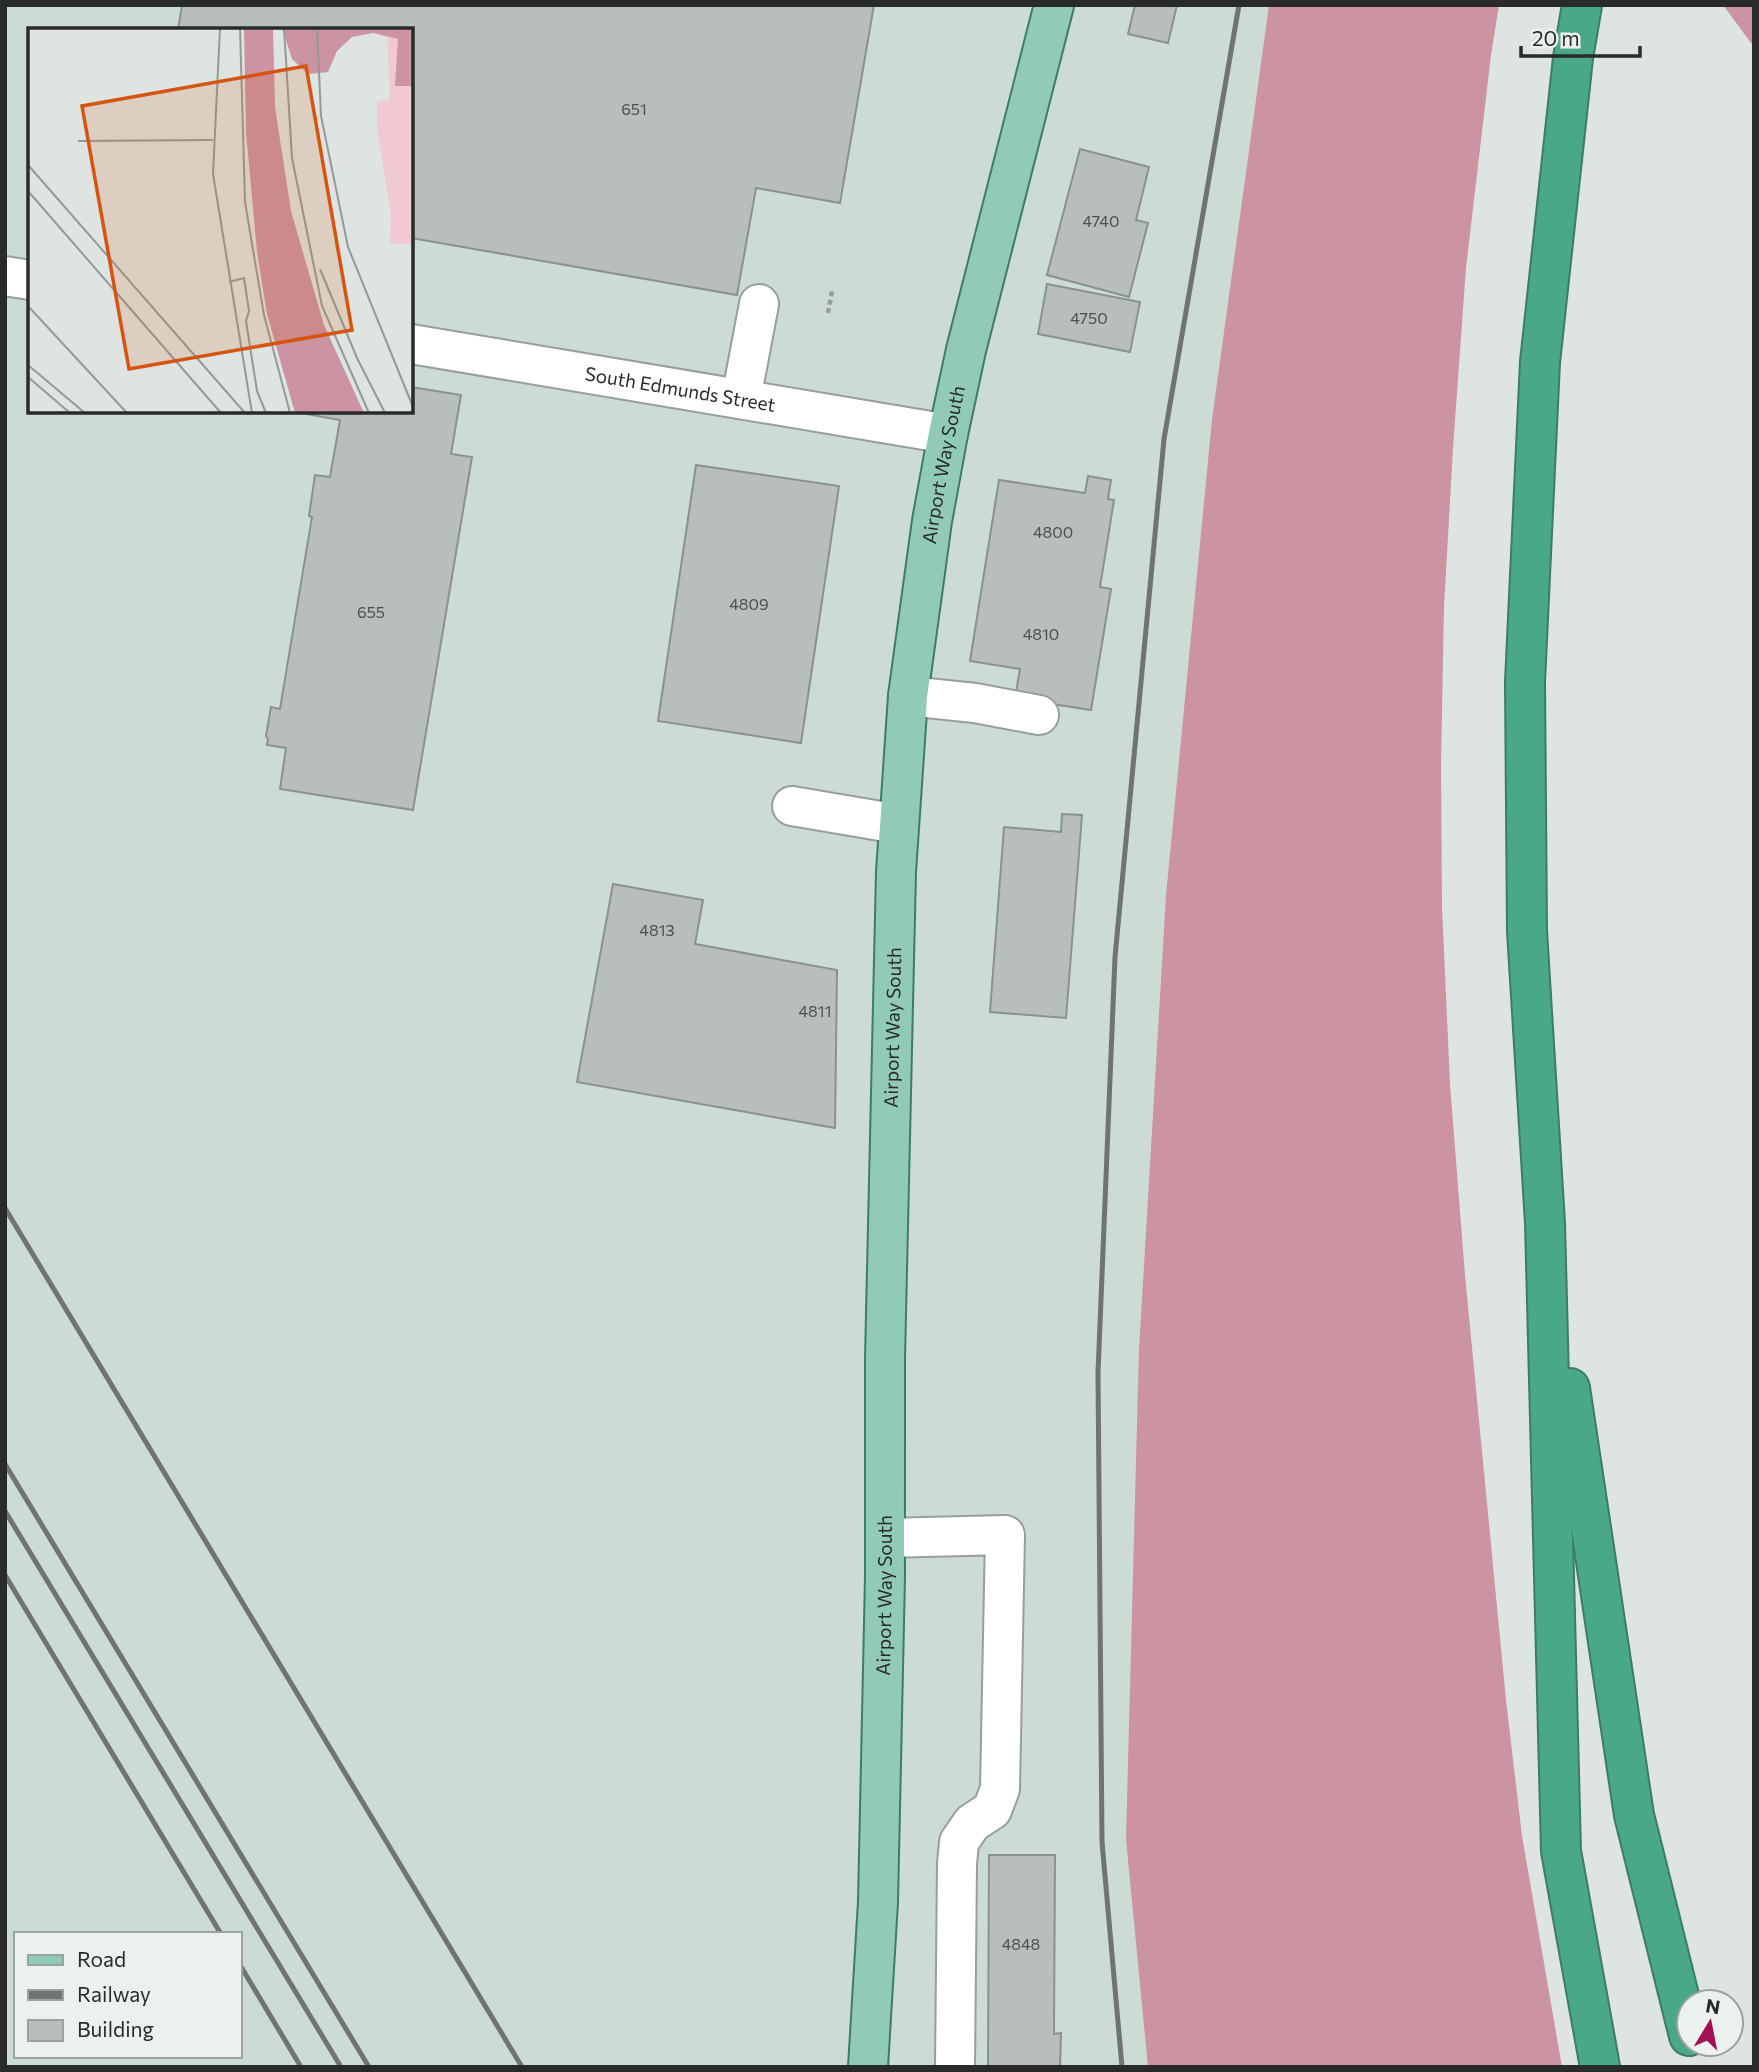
<svg xmlns="http://www.w3.org/2000/svg" width="1759" height="2072" viewBox="0 0 1759 2072" font-family="Commissioner,sans-serif">
<rect width="100%" height="100%" fill="#dde4e1"/>
<!-- built -->
<path fill="#ccdbd4" fill-rule="evenodd" d="M5 5H1269L1212 419 1166 895 1139 1349 1150 2067H5ZM30 30H411V411H30ZM16 1934H240V2056H16Z"/>
<!-- forest -->
<g fill="#cc93a3">
<path d="M1269 5H1499L1491 55 1466 268 1453 448 1444 607 1441 765 1442 907 1450 1084 1465 1275 1506 1700 1522 1836 1562 2067H1148L1126 1839 1139 1349 1166 895 1212 419Z"/>
<path d="M1723 5H1754V47Z"/>
</g>
<!-- building -->
<g fill="#b7bebb" stroke="#8b918e" stroke-width="2">
<path d="M182 5H874L840 203 756 188 737 295 411 238V30H178Z"/>
<path d="M1135 5H1177L1168 43 1128 34Z"/>
<path d="M1080 149 1149 167 1136 220 1148 223 1129 297 1047 275Z"/>
<path d="M1047 284 1140 302 1130 352 1038 334Z"/>
<path d="M411 387 461 395 451 454 472 457 413 810 280 789 286 748 267 745 268 739 266 736 271 707 280 709 312 517 309 516 315 475 330 477 340 420 306 414V411H411Z"/>
<path d="M696 465 839 486 801 743 658 721Z"/>
<path d="M1088 476 1111 480 1108 499 1114 500 1100 587 1111 589 1091 710 1015 698 1020 669 970 661 999 480 1085 493Z"/>
<path d="M1062 814 1082 815 1066 1018 990 1012 1004 827 1061 832Z"/>
<path d="M613 884 703 900 695 944 837 970 835 1128 577 1082Z"/>
<path d="M989 1855H1055L1054 2034 1061 2033 1060 2067H988Z"/>
</g>
<g fill="none" stroke-linecap="round" stroke-linejoin="round">
<defs>
<g id="minor">
<path d="M5 276 30 280"/>
<path id="s1" d="M411 344 948 434"/>
<path d="M741 399 759 304"/>
<path d="M908 696 975 703 1039 715"/>
<path d="M792 806 898 824"/>
<path d="M885 1538 1005 1535 1000 1789 992 1810 972 1823 959 1842 957 1864 955 2067"/>
</g>
<g id="major">
<path id="s2" d="M868 2067 878 1902 885 1576V1359L896 872 908 696 932 521 948 434 966 350 1054 5"/>
</g>
<g id="highway">
<path d="M1582 5 1573 58 1540 362 1525 682 1527 931 1545 1223 1561 1851 1600 2067"/>
<path d="M1570 1388 1634 1815 1689 2036"/>
</g>
</defs>
<!-- minor casing -->
<use href="#minor" stroke="#979e9b" stroke-width="42"/>
<!-- major casing -->
<use href="#major" stroke="#3d7c66" stroke-width="42"/>
<!-- highway casing -->
<use href="#highway" stroke="#3d7c66" stroke-width="42"/>
<!-- path -->
<path stroke="#989d9b" stroke-width="4.5" stroke-dasharray="5 3.5" stroke-linecap="butt" d="M828 313 832 291"/>
<!-- minor -->
<use href="#minor" stroke="#fff" stroke-width="38"/>
<!-- major -->
<use href="#major" stroke="#91cbb7" stroke-width="38"/>
<!-- highway -->
<use href="#highway" stroke="#48a887" stroke-width="38"/>
<!-- rail -->
<g stroke="#6f7371" stroke-width="5">
<path d="M5 1208 522 2067"/>
<path d="M5 1464 369 2067"/>
<path d="M5 1511 341 2067"/>
<path d="M5 1575 221 1934"/>
<path d="M240 1965 301 2067"/>
<path d="M1122 2067 1102 1842 1098 1373 1115 957 1164 439 1239 5"/>
</g>
</g>
<g text-anchor="middle" stroke-width="6" stroke-linejoin="round" paint-order="stroke">
<!-- number labels -->
<g font-size="16" fill="#4c504e">
<text x="634" y="115">651</text>
<text x="1101" y="227">4740</text>
<text x="1089" y="324">4750</text>
<text x="1053" y="538">4800</text>
<text x="749" y="610">4809</text>
<text x="371" y="618">655</text>
<text x="1041" y="640">4810</text>
<text x="657" y="936">4813</text>
<text x="815" y="1017">4811</text>
<text x="1021" y="1950">4848</text>
</g>
<!-- street labels -->
<g font-size="19" fill="#282b2a" stroke="#ebf2ee">
<text dy="7" stroke="none"><textPath href="#s1" startOffset="273">South Edmunds Street</textPath></text>
<text dy="7" stroke="none"><textPath href="#s2" startOffset="1606">Airport Way South</textPath></text>
<text dy="7" stroke="none"><textPath href="#s2" startOffset="1040">Airport Way South</textPath></text>
<text dy="7" stroke="none"><textPath href="#s2" startOffset="472">Airport Way South</textPath></text>
</g>
</g>
<!-- overview -->
<g transform="translate(28 28)">
<rect width="385" height="385" fill="#dde4e1"/>
<path d="M359 0H385V216H362L363 187 349 100V73L362 72Z" fill="#f0c9d3"/>
<path d="M216 0H245L247 79 263 183 296 297 336 385H267L239 286 229 224 218 104ZM254 0H385V58H367L370 11 345 5 324 9 309 23 300 44 280 46 264 31Z" fill="#cc93a3"/>
<path fill="none" stroke="#959a98" stroke-width="2" d="M192 0 185 146 224 385M212 0 217 174 236 287 262 385M256 0 264 130 294 278 341 385M289 0 293 88 320 219 385 379M50 113 185 112M0 137 217 385M0 163 193 385M292 241 329 330 357 385M201 254 216 250 221 283 218 293 229 363 238 385M0 278 99 385M0 337 57 385M0 349 42 385"/>
<path fill="#d5540f" fill-opacity="0.15" stroke="#d5540f" stroke-width="3.5" d="M278 38 324 302 101 341 54 78Z"/>
<rect width="385" height="385" fill="none" stroke="#282b2a" stroke-width="3.5"/>
</g>
<!-- border -->
<rect width="1759" height="2072" fill="none" stroke="#282b2a" stroke-width="14"/>
<!-- legend -->
<rect x="14" y="1932" width="228" height="126" fill="#ebf2ee" stroke="#9da2a0" stroke-width="2"/>
<rect x="28" y="1955" width="35" height="10" fill="#91cbb7" stroke="#9da2a0" stroke-width="2"/>
<text x="77" y="1967" font-size="21" fill="#282b2a">Road</text>
<rect x="28" y="1990" width="35" height="10" fill="#6f7371" stroke="#9da2a0" stroke-width="2"/>
<text x="77" y="2002" font-size="21" fill="#282b2a">Railway</text>
<rect x="28" y="2020" width="35" height="21" fill="#b7bebb" stroke="#9da2a0" stroke-width="2"/>
<text x="77" y="2037" font-size="21" fill="#282b2a">Building</text>
<!-- north arrow -->
<g transform="translate(1710 2023) rotate(10)"><circle r="33" fill="#ebf2ee" stroke="#9da2a0" stroke-width="2"/>
<path d="M0-5L12 26L0 18L-12 26Z" fill="#a31154"/>
<text y="-10" font-size="19" font-weight="bold" text-anchor="middle" fill="#282b2a">N</text>
</g>
<!-- scale -->
<path d="M1521 46v10h119v-10" fill="none" stroke="#282b2a" stroke-width="3.5"/>
<text x="1532" y="46" font-size="21" fill="#282b2a" stroke="#ebf2ee" stroke-width="5" paint-order="stroke">20 m</text>
</svg>
